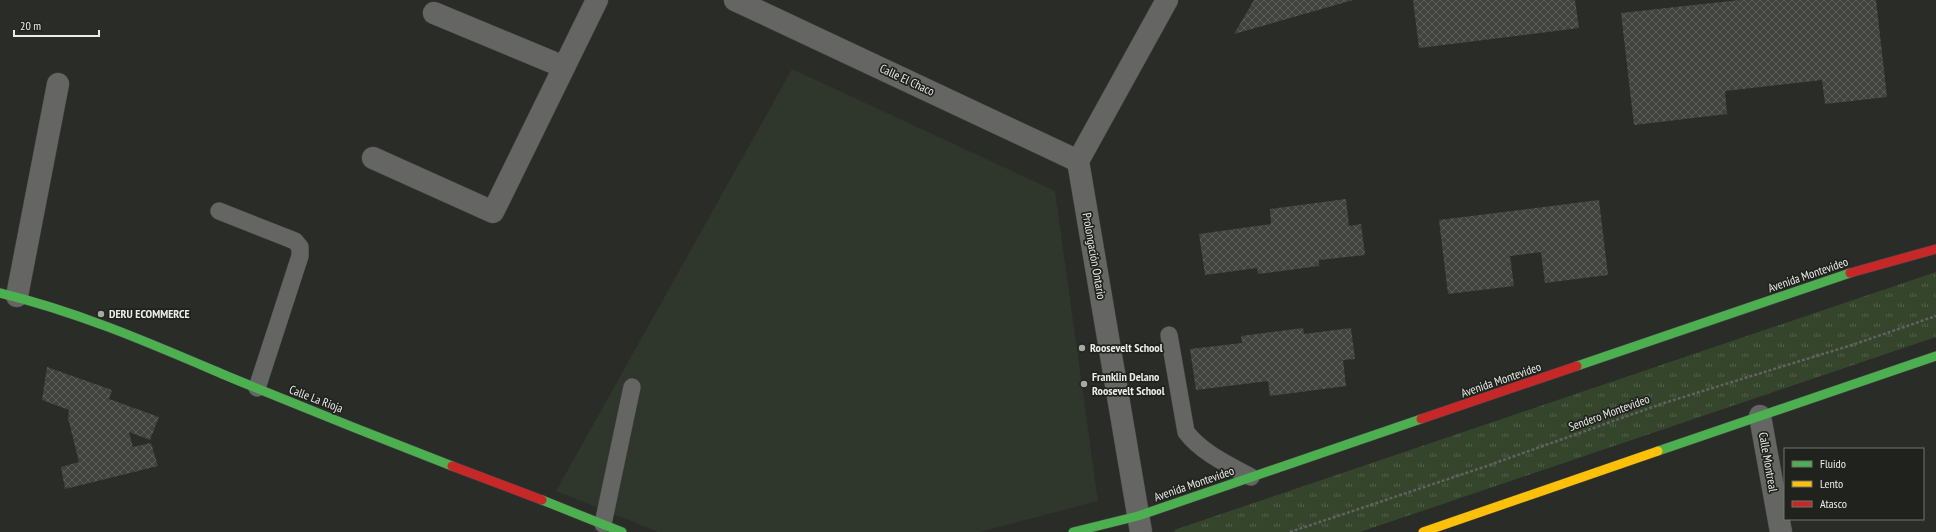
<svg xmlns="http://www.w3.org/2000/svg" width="1936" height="532" viewBox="0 0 1936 532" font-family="'PT Sans Narrow',sans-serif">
<defs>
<pattern id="park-tufts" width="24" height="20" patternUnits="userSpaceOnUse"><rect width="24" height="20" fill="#35452b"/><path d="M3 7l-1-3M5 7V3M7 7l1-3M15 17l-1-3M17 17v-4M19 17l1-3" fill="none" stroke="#52604a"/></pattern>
<pattern id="building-cross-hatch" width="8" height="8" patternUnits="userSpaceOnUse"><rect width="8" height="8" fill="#41433f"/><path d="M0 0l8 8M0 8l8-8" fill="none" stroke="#5d5e5b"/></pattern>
</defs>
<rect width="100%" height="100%" fill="#2a2c28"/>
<!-- built -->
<path fill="#2f362b" d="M792 69 1055 191 1098 501 980 532H658L556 491Z"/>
<!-- park -->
<path fill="url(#park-tufts)" d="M1936 272V337L1360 532H1175L1174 530Z"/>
<!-- building -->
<g fill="url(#building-cross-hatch)">
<path d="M1254 0H1353L1234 34Z"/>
<path d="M1413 0H1575L1579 28 1419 48Z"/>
<path d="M1740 0H1876L1887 97 1825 104 1822 80 1725 91 1727 114 1634 125 1621 13Z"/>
<path d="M1346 199 1349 226 1361 224 1365 255 1319 260V266L1258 274 1257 268 1205 275 1199 234 1271 224 1270 209Z"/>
<path d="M1599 200 1608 275 1545 283 1541 252 1510 256 1514 286 1448 294 1439 220Z"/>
<path d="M1303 328 1304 334 1351 328 1355 359 1343 360 1346 386 1270 396 1268 381 1196 390 1190 349 1242 343 1241 336Z"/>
<path d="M47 367 112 390 109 399 159 417 150 440 129 432 133 447 151 443 158 466 65 489 61 467 79 462 68 418 69 410 42 400Z"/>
</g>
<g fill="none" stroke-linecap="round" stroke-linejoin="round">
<defs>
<g id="lane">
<path d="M219 211 295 241 300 247V256L257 388"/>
<path d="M1169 335 1186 432C1202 453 1229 465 1251 477"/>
<path d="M603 524 632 387"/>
</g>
<g id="street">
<path d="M735 0 1078 161"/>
<path d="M434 13 564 67"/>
<path d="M373 158 493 212 597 0"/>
<path d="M17 296 58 84"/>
<path d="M1760 416 1781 532"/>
<path d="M1141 532 1078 161 1167 0"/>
</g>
<g id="fast">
<path d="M0 293C79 312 152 344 227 376 302 407 377 437 452 466"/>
<path d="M1577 366 1850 273"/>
<path d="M1658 451 1936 356"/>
<path d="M542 500 622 532"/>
<path d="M1073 532 1138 516 1421 419"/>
</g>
<path id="slow" d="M1423 532 1658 451"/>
<g id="jam">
<path d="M1850 273 1936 249"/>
<path d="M1421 419 1577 366"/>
<path d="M452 466 542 500"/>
</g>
</defs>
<!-- lane casing -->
<use href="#lane" stroke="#464745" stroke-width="18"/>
<!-- street casing -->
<use href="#street" stroke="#464745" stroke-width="23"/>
<!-- fast casing -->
<use href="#fast" stroke="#464745" stroke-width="10"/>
<!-- slow casing -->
<use href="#slow" stroke="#464745" stroke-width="10"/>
<!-- jam casing -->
<use href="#jam" stroke="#464745" stroke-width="10"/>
<!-- path -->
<path stroke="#60625f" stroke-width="2.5" stroke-dasharray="3 2" stroke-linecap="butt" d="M1290 532 1481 468 1664 403 1852 345 1936 316"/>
<!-- lane -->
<use href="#lane" stroke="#656664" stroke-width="17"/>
<!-- street -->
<use href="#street" stroke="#656664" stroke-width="22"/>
<!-- fast -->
<use href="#fast" stroke="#4caf50" stroke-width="9"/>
<!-- slow -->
<use href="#slow" stroke="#ffc107" stroke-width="9"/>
<!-- jam -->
<use href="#jam" stroke="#c62828" stroke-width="9"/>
</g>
<!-- markers -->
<g fill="#a7a9a5" stroke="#20231d" stroke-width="1.5">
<circle cx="101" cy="314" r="4"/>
<circle cx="1082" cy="348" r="4"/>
<circle cx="1084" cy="384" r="4"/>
</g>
<g text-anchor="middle" stroke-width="3.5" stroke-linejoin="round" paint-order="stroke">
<!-- street labels -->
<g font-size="12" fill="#eaece8" stroke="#20231d">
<text transform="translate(907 80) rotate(25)" y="4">Calle El Chaco</text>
<text transform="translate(1094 256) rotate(80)" y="4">Prolongación Ontario</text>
<text transform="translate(1808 275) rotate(-19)" y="4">Avenida Montevideo</text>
<text transform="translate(1501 380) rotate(-19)" y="4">Avenida Montevideo</text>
<text transform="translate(316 399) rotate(21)" y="4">Calle La Rioja</text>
<text transform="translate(1609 413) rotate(-20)" y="4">Sendero Montevideo</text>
<text transform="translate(1768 462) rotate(80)" y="4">Calle Montreal</text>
<text transform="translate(1194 484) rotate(-19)" y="4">Avenida Montevideo</text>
</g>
<!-- poi labels -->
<g font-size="12" font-weight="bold" fill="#eaece8" stroke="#20231d" text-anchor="start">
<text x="109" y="318">DERU ECOMMERCE</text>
<text x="1090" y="352">Roosevelt School</text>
<text x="1092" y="381">Franklin Delano<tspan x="1092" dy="14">Roosevelt School</tspan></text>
</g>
</g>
<!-- legend -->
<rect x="1784" y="448" width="140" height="72" fill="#20231d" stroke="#71736e"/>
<rect x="1792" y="461" width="20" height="6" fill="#4caf50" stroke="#71736e"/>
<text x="1820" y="468" font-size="12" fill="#eaece8">Fluido</text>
<rect x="1792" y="481" width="20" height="6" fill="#ffc107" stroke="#71736e"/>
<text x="1820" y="488" font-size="12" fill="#eaece8">Lento</text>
<rect x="1792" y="501" width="20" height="6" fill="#c62828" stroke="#71736e"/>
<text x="1820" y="508" font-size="12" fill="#eaece8">Atasco</text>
<!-- scale -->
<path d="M14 30v6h85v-6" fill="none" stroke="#eaece8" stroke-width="2"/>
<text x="20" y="30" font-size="12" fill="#eaece8" stroke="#20231d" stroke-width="3" paint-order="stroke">20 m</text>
</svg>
